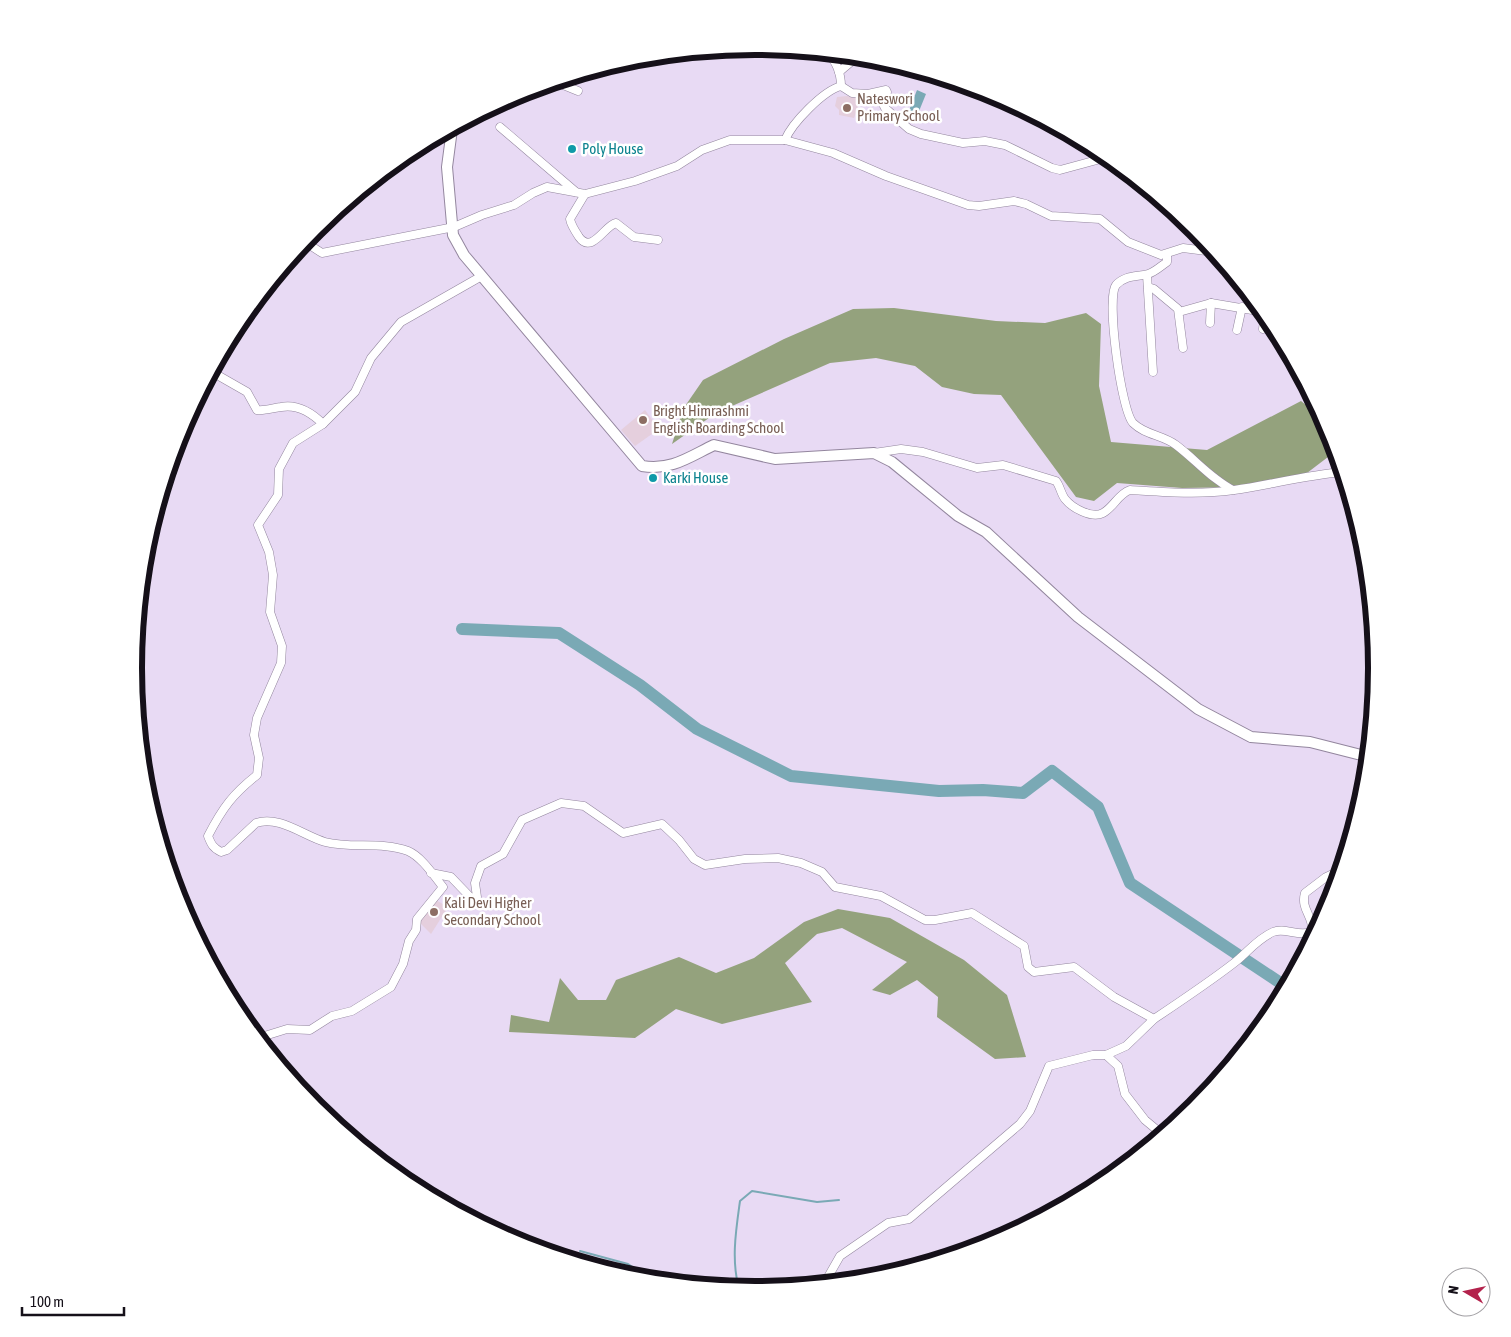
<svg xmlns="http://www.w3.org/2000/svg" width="1511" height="1337" viewBox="0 0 1511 1337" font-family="'Asap Condensed',sans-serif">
<rect width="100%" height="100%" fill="#e8daf4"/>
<!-- education -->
<g fill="#e5cfdd">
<path d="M847 96 861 99 854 118 839 115V110L835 106 837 97Z"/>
<path d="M645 410 659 429 635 446 621 430Z"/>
<path d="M434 899 448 907 431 934 418 921Z"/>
</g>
<!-- forest -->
<g fill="#94a27d">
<path d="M894 308 996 321 1045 323 1086 313 1101 324 1099 386 1111 442 1207 450 1301 401 1321 417 1328 457 1307 473 1250 487 1182 488 1117 483 1094 501 1076 497 1001 395 974 394 942 387 915 366 876 358 830 363 716 413 672 444 683 409 703 380 784 339 853 309Z"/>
<path d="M838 909 890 918 964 960 1007 995 1026 1057 995 1059 937 1017 938 997 917 980 890 995 872 990 907 962 842 928 817 934 785 963 812 1002 722 1024 676 1009 635 1038 509 1032 511 1015 549 1022 560 978 578 1000H606L616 980 679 957 716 973 754 958 804 922Z"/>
</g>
<!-- water -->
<path fill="#7aa9b5" d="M917 90 926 94 915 121 906 118Z"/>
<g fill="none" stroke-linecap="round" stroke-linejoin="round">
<!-- stream -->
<g stroke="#7aa9b5" stroke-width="2">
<path d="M580 1251 628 1264 654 1281"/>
<path d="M739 1289C731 1260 736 1230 740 1201L752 1191 817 1202 839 1200"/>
</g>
<!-- river -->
<path stroke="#7aa9b5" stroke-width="12" d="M462 629 559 633 640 685 697 729 791 776 939 791 983 790 1023 793 1052 771 1098 807 1130 883 1282 984V997"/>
<defs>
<g id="minor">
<path d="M839 72 858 56"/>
<path d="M556 82 578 91"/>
<path d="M841 86 852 93 868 94 886 90 887 92 883 104 885 108 909 129 921 134 963 143 985 141 1005 145 1052 168 1060 170 1108 157"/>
<path d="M500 127 576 192"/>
<path d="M785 140C792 123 823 91 841 86 841 74 836 59 826 53"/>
<path d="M585 194 570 219C571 225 575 231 579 237 592 255 605 225 616 223L634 237 658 240"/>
<path d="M305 242 322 253 454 227 482 215 514 205 533 193 547 187 585 194 635 181 677 166 702 150 730 140H785L833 153 886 176 968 205 979 206 1014 201 1026 204 1051 216 1100 219 1128 242 1161 255 1183 248 1214 252"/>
<path d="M1167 254V262C1161 266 1155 272 1148 274 1137 277 1125 275 1116 285 1106 298 1121 410 1133 423 1145 435 1163 435 1176 445 1196 460 1210 478 1233 490"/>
<path d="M1147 275 1153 372"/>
<path d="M1148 287 1154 289 1178 309 1183 348"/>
<path d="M1211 303 1264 312"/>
<path d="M1179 312 1211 303 1210 323"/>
<path d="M1263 329 1265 313"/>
<path d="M1237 330 1242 307"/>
<path d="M212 372 247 392 257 410C265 411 273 408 281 407 297 404 312 413 323 424"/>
<path d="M874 453 901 449 923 452 977 468 1003 465 1056 481C1060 486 1061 494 1065 499 1072 508 1092 519 1103 513 1114 507 1118 494 1130 490 1165 492 1199 495 1234 490 1270 485 1306 475 1343 472"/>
<path d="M431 873 451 877 474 901 477 897 475 883 481 866 503 854 522 820 561 803 584 806 623 833 662 824 679 840 694 859 705 865 745 859 778 858 801 863 822 872 835 887 881 896 925 920H935L972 913 1024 946 1028 967 1034 972 1074 967 1114 997 1154 1019C1181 1001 1208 983 1234 963 1247 953 1257 939 1273 932 1285 927 1298 937 1311 932 1315 917 1300 910 1305 893L1326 877 1341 870"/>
<path d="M258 1038 287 1029 310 1030 332 1016 352 1011 391 987 403 964 409 941 416 930 417 919 443 887C434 876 422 857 408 851 382 841 351 849 325 842 304 836 279 815 256 823L227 850 221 852C213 848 211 844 208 836 223 807 233 794 257 775L259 758 254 735 257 718 281 663 282 646 270 612 273 575 269 552 258 525 278 495 279 469 293 443 323 424 355 392 371 358 401 322 480 277"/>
<path d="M1106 1055 1118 1066 1125 1094 1145 1120 1163 1135"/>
<path d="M824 1284 840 1256 888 1223 909 1219 1020 1124 1030 1111 1049 1066 1093 1055H1106L1126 1046 1154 1019"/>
</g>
<path id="tertiary" d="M452 129 447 167 453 235 464 255 642 466C671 471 689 457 714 445L775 459 874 453 892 462 958 516 986 532 1078 617 1198 709 1251 737 1310 742 1369 757"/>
</defs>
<!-- minor casing -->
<use href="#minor" stroke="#93869e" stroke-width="9"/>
<!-- tertiary casing -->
<use href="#tertiary" stroke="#93869e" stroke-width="12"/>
<!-- minor -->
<use href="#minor" stroke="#fff" stroke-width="8"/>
<!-- tertiary -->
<use href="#tertiary" stroke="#fff" stroke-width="10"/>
</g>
<!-- markers -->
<g fill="#8d6e63" stroke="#fff" stroke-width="2">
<circle cx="847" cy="108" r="5"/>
<circle cx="643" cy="420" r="5"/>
<circle cx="434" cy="912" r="5"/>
</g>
<g fill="#0f9aa8" stroke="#fff" stroke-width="2">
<circle cx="572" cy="149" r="5"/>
<circle cx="653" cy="478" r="5"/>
</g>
<g text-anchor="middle" stroke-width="5" stroke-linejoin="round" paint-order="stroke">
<!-- education labels -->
<g font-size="15" fill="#785e54" stroke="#fff" text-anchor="start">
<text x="857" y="104">Nateswori<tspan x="857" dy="17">Primary School</tspan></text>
<text x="653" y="416">Bright Himrashmi<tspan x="653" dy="17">English Boarding School</tspan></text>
<text x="444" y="908">Kali Devi Higher<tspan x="444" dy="17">Secondary School</tspan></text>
</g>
<!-- culture labels -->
<g font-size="15" fill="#0d838f" stroke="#fff" text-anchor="start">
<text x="582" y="154">Poly House</text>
<text x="663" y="483">Karki House</text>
</g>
</g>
<!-- crop -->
<path d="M0 0H1511V1337H0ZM142 668a613 613 0 1 1 1226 0a613 613 0 1 1-1226 0Z" fill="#fff" fill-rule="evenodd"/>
<path fill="none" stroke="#151019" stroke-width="6" d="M142 668a613 613 0 1 1 1226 0a613 613 0 1 1-1226 0Z"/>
<!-- north arrow -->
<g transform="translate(1466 1292) rotate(279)"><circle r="24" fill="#ffffff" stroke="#a19fa3"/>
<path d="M0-4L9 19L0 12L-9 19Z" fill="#b3224c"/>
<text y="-8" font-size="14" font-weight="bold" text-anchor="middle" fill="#151019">N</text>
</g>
<!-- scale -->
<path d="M22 1307v8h102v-8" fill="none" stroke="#151019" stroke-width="2.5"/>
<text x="30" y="1307" font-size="15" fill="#151019" stroke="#ffffff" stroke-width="4" paint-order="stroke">100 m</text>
</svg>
